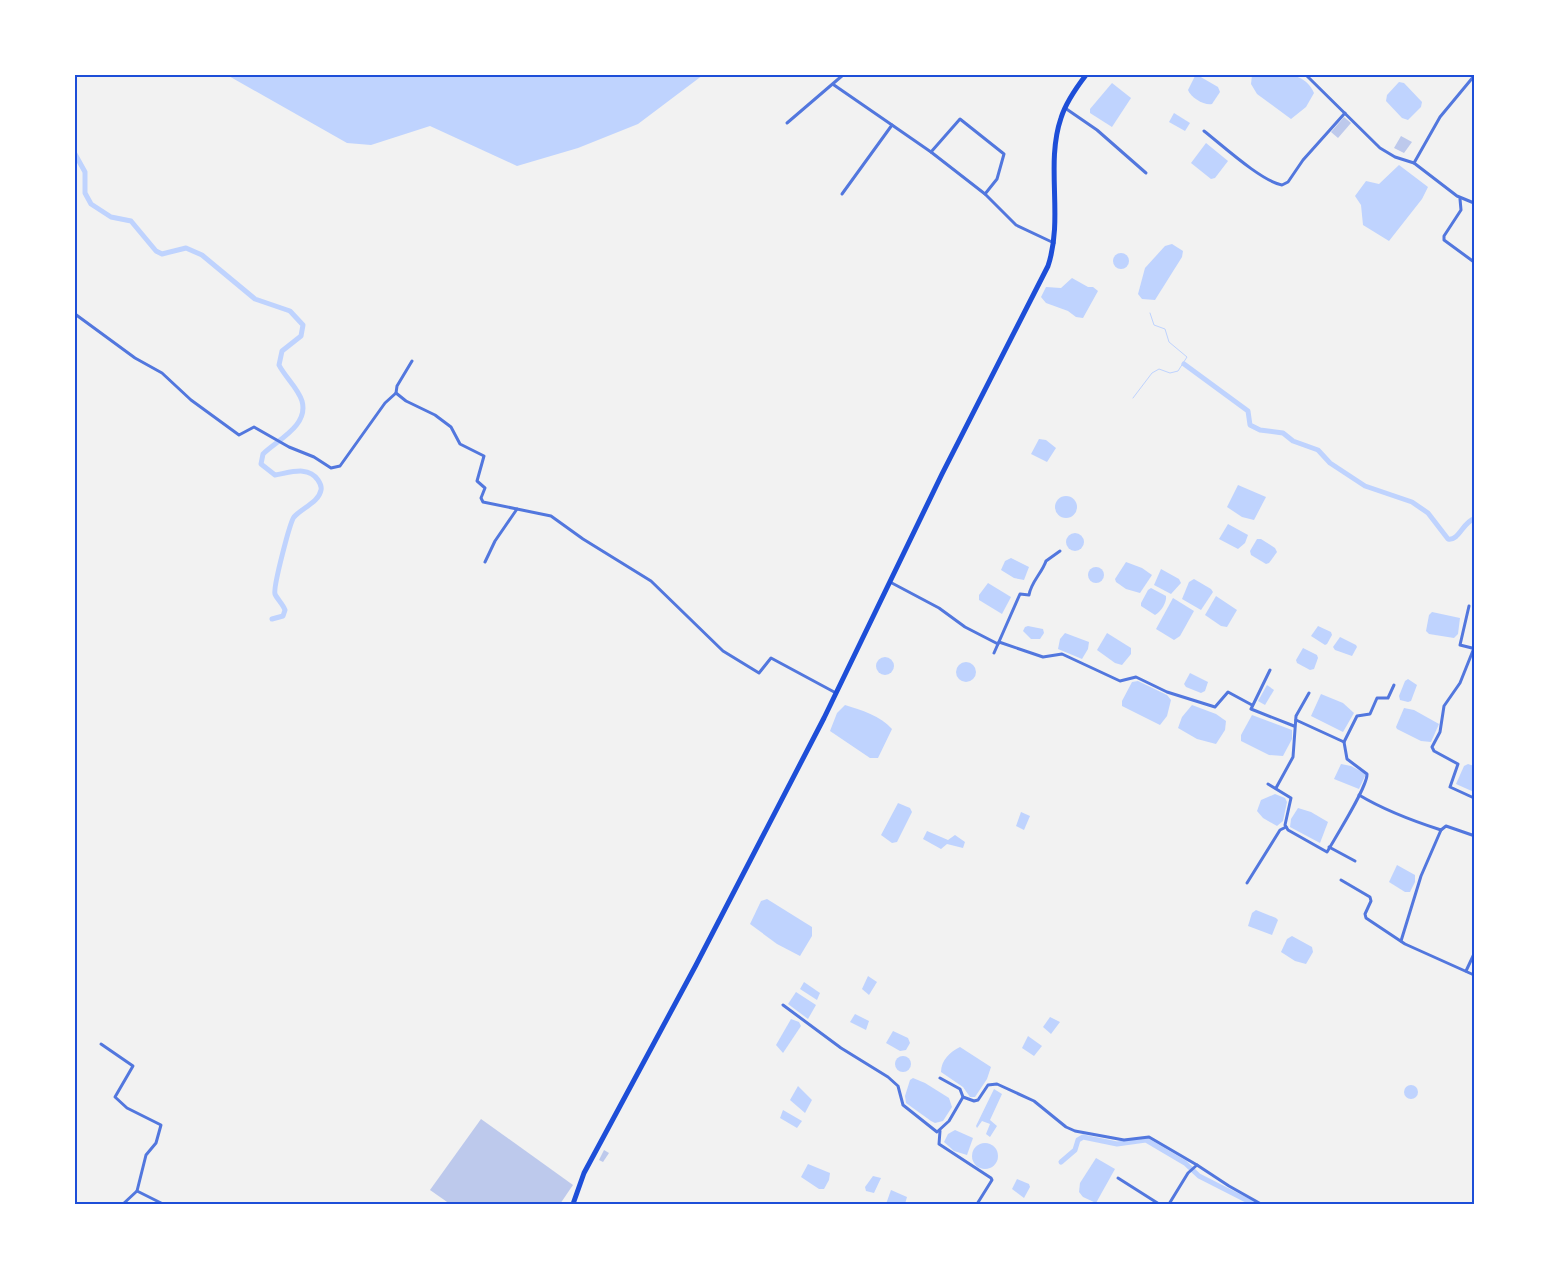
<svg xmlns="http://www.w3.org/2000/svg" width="1549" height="1279" viewBox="0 0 1549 1279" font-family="'DejaVu Sans',sans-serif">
<rect width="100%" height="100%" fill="#f2f2f2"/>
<!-- water -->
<g fill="#bfd3fe">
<path d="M227 75H703L638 124 578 148 517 166 430 126 371 145 347 143Z"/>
<path d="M1252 75C1275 75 1303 68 1314 93L1306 107 1291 119 1257 94 1251 84Z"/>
<path d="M1195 76H1199L1218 87 1220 92 1212 104C1205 106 1191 98 1188 90Z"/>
<path d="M1399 82 1404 83 1422 102 1421 107 1408 120 1402 118 1386 101 1387 95Z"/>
<path d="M1112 83 1131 98 1112 127 1090 113V109Z"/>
<path d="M1174 113 1190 123 1185 131 1169 122Z"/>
<path d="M1206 143 1228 161 1215 178 1211 179 1191 163Z"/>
<path d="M1399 165 1428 187 1422 199 1389 241 1363 225 1361 205 1355 196 1366 181 1379 184Z"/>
<path d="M1172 244 1183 251 1182 257 1155 300 1142 299 1138 294 1145 268 1165 246Z"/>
<circle cx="1121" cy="261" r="8"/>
<path d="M1072 278 1088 287H1093L1098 291 1083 318 1076 317 1068 311 1046 303 1041 297 1046 287 1061 288Z"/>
<path d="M1039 439 1046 440 1056 448 1047 462 1031 454Z"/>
<path d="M1238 485 1266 497 1254 520 1242 517 1227 507Z"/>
<circle cx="1066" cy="507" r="11"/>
<path d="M1228 524 1248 535 1245 543 1238 549 1219 539Z"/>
<circle cx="1075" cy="542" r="9"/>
<path d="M1257 539H1261L1275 548 1277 552 1269 563 1266 564 1251 555 1250 551Z"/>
<path d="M1011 558 1029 567 1024 580 1014 578 1001 570 1005 561Z"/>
<path d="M1126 562 1142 568 1152 575 1140 593 1126 589 1116 582 1115 579Z"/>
<circle cx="1096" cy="575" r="8"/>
<path d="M1161 569 1179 579 1181 583 1171 594 1154 585Z"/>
<path d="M1194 579 1211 589 1213 592 1201 610 1182 599 1189 582Z"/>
<path d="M988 583 1011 597 1002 614 979 600V595Z"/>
<path d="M1151 588 1166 596C1167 602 1161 612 1155 615L1141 606V603L1148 590Z"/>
<path d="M1216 596 1237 610 1227 627 1221 626 1205 615Z"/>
<path d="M1173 598 1194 611 1180 636 1174 640 1156 629Z"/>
<path d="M1432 612 1460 618 1458 634 1454 638 1429 634 1426 631 1429 615Z"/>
<path d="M1028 626 1043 629 1044 633 1040 639H1031L1023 631 1025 627Z"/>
<path d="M1318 626 1331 632 1332 635 1327 644 1325 645 1311 636Z"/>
<path d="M1065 633 1089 642 1088 649 1082 659 1058 649 1060 639Z"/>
<path d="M1107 633 1131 648V654L1122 665 1115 663 1097 650Z"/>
<path d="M1340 637 1356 645 1357 647 1352 656 1335 650 1333 647Z"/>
<path d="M1303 648 1317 655 1318 658 1314 669 1310 670 1297 663 1296 660Z"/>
<circle cx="885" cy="666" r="9"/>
<circle cx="966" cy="672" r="10"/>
<path d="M1190 673 1208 682 1205 691 1201 693 1186 687 1184 684Z"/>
<path d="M1408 679 1417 685 1411 701 1408 702 1400 700 1399 696 1405 681Z"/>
<path d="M1138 681 1167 695 1171 700 1167 716 1160 725 1122 706V701L1132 682Z"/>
<path d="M1267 685 1274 690 1265 705 1258 701Z"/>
<path d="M1321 694 1343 703 1354 713 1343 732 1311 716Z"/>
<path d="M845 705C861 710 881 716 892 729L878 758H870L830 731 837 713Z"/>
<path d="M1192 705 1216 714 1226 721 1225 730 1216 744 1197 739 1178 728 1182 717Z"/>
<path d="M1404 708 1414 710 1439 724 1431 742 1421 741 1397 729 1396 727Z"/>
<path d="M1252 715 1292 730V739L1283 756 1269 755 1241 741V735Z"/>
<path d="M1341 764 1351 766 1366 774 1359 789 1334 779Z"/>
<path d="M1468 764 1474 766V792L1456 784 1464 766Z"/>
<path d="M1275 794 1285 798 1287 802 1283 821 1277 826 1263 818 1257 811 1261 800Z"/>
<path d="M898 803 910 808 912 812 897 842 892 843 881 835Z"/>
<path d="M1298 808 1311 812 1328 822 1320 843 1290 827 1291 819Z"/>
<path d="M1021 812 1030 816 1024 830 1016 826Z"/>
<path d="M927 831 948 840 955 835 965 842 963 848 947 844 941 849 923 839Z"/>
<path d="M1397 865 1415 875V882L1410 892H1405L1389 882Z"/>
<path d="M767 899 812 927V936L800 956 777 944 750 924 761 901Z"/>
<path d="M1256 910 1276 918 1278 920 1272 935 1248 926 1252 913Z"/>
<path d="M1292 936 1312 947 1313 952 1306 964 1295 961 1281 952 1287 939Z"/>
<path d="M868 976 877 982 869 995 862 989Z"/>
<path d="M804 982 820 993 817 1000 800 989Z"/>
<path d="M796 992 816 1005 808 1019 788 1004Z"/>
<path d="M855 1014 869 1021 866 1030 850 1022Z"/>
<path d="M1050 1017 1060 1022 1051 1034 1043 1027Z"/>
<path d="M791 1019 799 1022 801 1026 783 1053 776 1045Z"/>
<path d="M893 1031 908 1038 910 1043 906 1050 900 1051 886 1043Z"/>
<path d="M1028 1036 1042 1046 1034 1056 1022 1048Z"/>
<path d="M960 1047 991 1067 987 1079 975 1097H970L963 1087 941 1072C941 1060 950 1052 960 1047Z"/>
<circle cx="903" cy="1064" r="8"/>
<path d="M913 1078 925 1083 949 1098 952 1107 943 1121 935 1123 931 1121 906 1103 905 1096 910 1080Z"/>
<circle cx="1411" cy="1092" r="7"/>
<path d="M798 1086 812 1100 805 1113 790 1100Z"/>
<path d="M994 1089 1002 1094 990 1120 997 1126 990 1137 986 1134 990 1124 982 1121 977 1128 976 1126Z"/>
<path d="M783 1110 802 1121 797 1128 780 1118Z"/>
<path d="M955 1130 973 1138 967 1155 954 1151 944 1142 948 1134Z"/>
<circle cx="985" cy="1156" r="13"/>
<path d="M1096 1158 1115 1169 1096 1203 1083 1197 1079 1192 1080 1183Z"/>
<path d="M808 1164 830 1173 829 1180 824 1189H819L801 1177Z"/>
<path d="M873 1176 881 1178 874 1193 866 1191 865 1187Z"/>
<path d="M1017 1179 1029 1184 1030 1187 1024 1198 1012 1189Z"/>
<path d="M891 1190 907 1197 905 1204H886Z"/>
</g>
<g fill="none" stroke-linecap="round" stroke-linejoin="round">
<!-- stream -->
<path stroke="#bfd3fe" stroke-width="1" d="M1133 398 1152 373 1159 369 1170 373 1178 371 1187 357 1169 342 1165 329 1154 325 1150 313"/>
<!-- canal -->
<g stroke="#bfd3fe" stroke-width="5">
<path d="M75 154 85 172V193L91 204 111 217 131 221 156 251 162 254 186 248 202 255 255 299 290 311 303 325 301 336 282 351 279 365C285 377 298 388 302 401 309 426 277 440 263 454L261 464 275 475C289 473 308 465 318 480 320 483 322 486 321 490 319 502 302 508 294 517 290 522 273 587 275 594 277 599 283 604 285 610L283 616 272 619"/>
<path d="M1184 364 1248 411 1250 425 1260 430 1283 433 1293 441 1318 450 1330 463 1365 486 1412 502 1428 513 1448 539C1459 541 1463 522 1474 519"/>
<path d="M1061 1162 1075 1150 1078 1140 1083 1137 1117 1144 1146 1140 1185 1163 1199 1176 1254 1204"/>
</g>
</g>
<!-- building -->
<g fill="#bdc9ec">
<path d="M1344 117 1351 123 1338 138 1331 132Z"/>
<path d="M1401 136 1412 142 1404 153 1394 148Z"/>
<path d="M481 1119 573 1185 560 1204H450L430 1190Z"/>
<path d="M604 1150 609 1153 603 1162 599 1160Z"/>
</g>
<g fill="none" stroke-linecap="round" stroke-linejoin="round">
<!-- minor -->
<g stroke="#5277de" stroke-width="3">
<path d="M1306 75 1380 148 1395 157 1414 163 1457 196 1474 203"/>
<path d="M834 85 892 125 842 194"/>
<path d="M1065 108 1097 130 1146 173"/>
<path d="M787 123 843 75"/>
<path d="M892 125 931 152 960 119 1004 154 997 179 985 194 1016 225 1054 243"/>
<path d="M1204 131C1222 145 1261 181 1282 185L1288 182 1303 160 1345 113"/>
<path d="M931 152 985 194"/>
<path d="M1414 163 1440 117 1474 76"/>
<path d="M1460 199 1461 210 1444 236V240L1474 262"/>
<path d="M75 314 135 358 162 373 191 400 239 435 254 427 289 447 314 457 331 468 340 466 385 403 396 393"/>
<path d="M412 361 397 386 396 393 406 401 435 415 451 427 460 444 484 456 477 481 485 488 481 498 483 502 517 509"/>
<path d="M485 562 495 541 517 509 551 516 583 539 651 581 723 651 759 673 771 658 836 693"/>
<path d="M890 582 939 608 965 627 998 644"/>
<path d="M1469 606 1460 645 1472 648"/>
<path d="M999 642 1043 657 1062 654 1120 681 1136 677 1167 692 1215 707 1228 692 1252 705"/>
<path d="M1474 648 1460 683 1444 706 1440 732 1432 747 1434 751 1458 764 1450 787 1474 798"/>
<path d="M994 653 1020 594 1029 595C1031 582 1042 573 1046 561L1060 551"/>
<path d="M1270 670 1251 709 1294 726"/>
<path d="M1344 742 1357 716 1370 714 1377 698H1388L1394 685"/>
<path d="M1268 784 1291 798 1285 825 1288 830 1327 852C1335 838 1368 786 1367 774L1347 759 1344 742 1296 720"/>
<path d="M1276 788 1293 757 1296 716 1309 693"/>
<path d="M1359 795C1384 810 1413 821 1441 830L1446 826 1472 835"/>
<path d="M1329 847 1355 861"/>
<path d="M1341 880 1370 897 1371 901 1365 914 1366 918 1405 944 1474 975"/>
<path d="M1247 883 1280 830 1286 827"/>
<path d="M1401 941 1421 876 1441 830"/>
<path d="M1466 971 1474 954"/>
<path d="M783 1005 841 1048 888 1077 898 1086 903 1105 937 1132 949 1121 963 1097"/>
<path d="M101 1044 133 1066 115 1097 127 1108 161 1125 156 1143 146 1155 137 1191 163 1204"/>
<path d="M940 1078 960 1089 963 1097 974 1101 978 1100 988 1085 997 1084 1034 1101 1066 1127 1075 1131 1124 1140 1149 1137 1197 1165"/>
<path d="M940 1131 939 1144 991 1178 992 1180 977 1204"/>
<path d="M1118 1178 1159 1204"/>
<path d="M123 1204 137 1191"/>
<path d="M1169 1204 1188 1173 1197 1165 1229 1186 1261 1204"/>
</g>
<!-- primary -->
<path stroke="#1d4ed8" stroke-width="5" d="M573 1204 584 1173 696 965 824 718 942 474 1048 266C1064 218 1045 165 1061 118 1066 102 1076 88 1086 75"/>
</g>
<!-- border -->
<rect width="1549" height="1279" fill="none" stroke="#ffffff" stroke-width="152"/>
<rect x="76" y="76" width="1397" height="1127" fill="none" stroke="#1d4ed8" stroke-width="2"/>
</svg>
